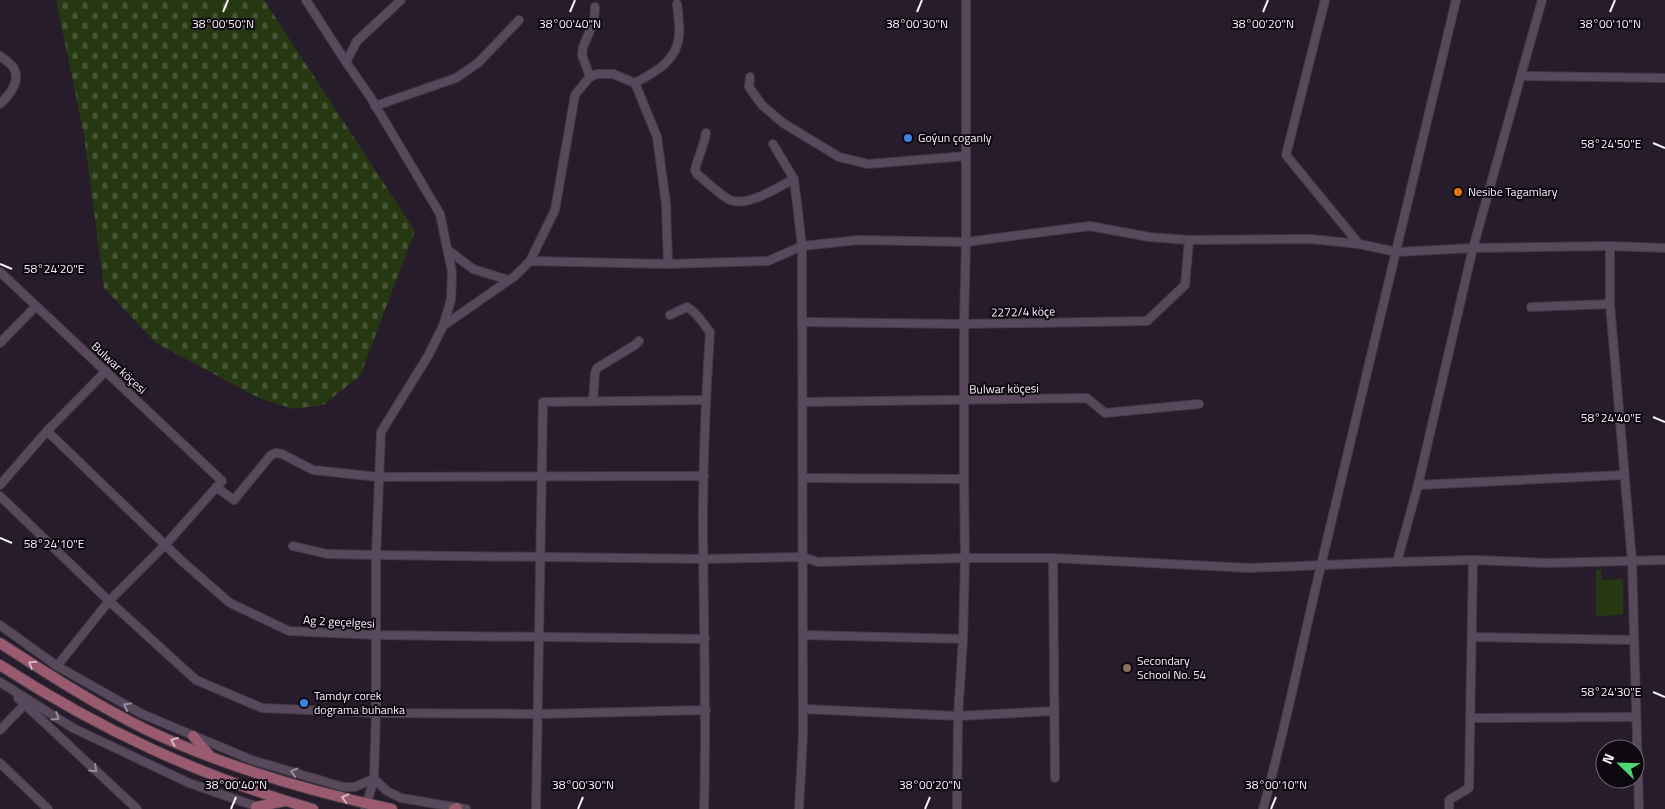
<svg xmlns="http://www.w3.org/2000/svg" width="1665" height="809" viewBox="0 0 1665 809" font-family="'Titillium Web',sans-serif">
<defs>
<pattern id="cemetery-stones" width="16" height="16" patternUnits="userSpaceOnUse" patternTransform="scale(1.25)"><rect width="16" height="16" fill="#263811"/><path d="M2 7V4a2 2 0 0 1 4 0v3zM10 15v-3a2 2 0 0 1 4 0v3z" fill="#465535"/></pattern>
</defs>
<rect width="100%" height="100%" fill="#271c2b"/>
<!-- cemetery -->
<path fill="url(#cemetery-stones)" d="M56 0H264L415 231 360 376 323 405 293 409 259 398 156 343 104 288 84 135Z"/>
<!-- garden -->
<path fill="#263811" d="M1601 569 1602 580 1623 579V614L1596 617V570Z"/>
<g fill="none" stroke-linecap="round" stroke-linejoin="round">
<defs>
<g id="minor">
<path d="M306 0 346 62"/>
<path d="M1325 0 1286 155 1359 244 1397 252 1473 248 1610 246"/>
<path d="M0 56C4 59 10 63 13 67 22 81 9 95 0 104"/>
<path d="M1522 76 1665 78"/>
<path d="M590 77 582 55 583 47 594 21 595 7"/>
<path d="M750 77 749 87 762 105 783 123 839 157 868 164 966 156"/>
<path d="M635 83 657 137 666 204 668 264"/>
<path d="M375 106 456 78 478 63 519 20"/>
<path d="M706 133C704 146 698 157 695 170L697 174C707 182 717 192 728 199 746 209 778 187 794 179"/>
<path d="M773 144 794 179 802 246 803 734 799 809"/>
<path d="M448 250 473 269 508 280"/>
<path d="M530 261 668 264 768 261 802 246 859 240 966 242 1090 226 1149 237 1189 240 1311 239 1359 244"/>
<path d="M0 272 222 481 165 545 109 601 57 666"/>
<path d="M1531 307 1610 304"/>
<path d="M670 315 687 307C697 312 703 324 710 332 706 394 703 456 703 518 703 615 707 712 704 809"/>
<path d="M802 322 964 324 1147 321 1185 285 1189 240"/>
<path d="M443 326 515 276 530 261 555 210 575 95 583 85 590 77 597 74H613L635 83C655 72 677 61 679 36 680 26 678 14 677 4"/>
<path d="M0 343 36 306"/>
<path d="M593 401 595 373 597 368 635 345 639 341"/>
<path d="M803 402 1087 398 1105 413 1199 404"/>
<path d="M47 431 183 562 230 603 289 631 376 635 705 639"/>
<path d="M803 478 964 479"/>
<path d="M0 485 47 431 106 371"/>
<path d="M1418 485 1624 475"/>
<path d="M216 487 234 500 271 455 276 453 282 454 313 470 378 477 704 476"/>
<path d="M0 496 109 601 196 680 262 708 376 713 538 714 706 710"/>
<path d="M293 546 327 554 376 555 704 559 803 557 818 562 965 558H1053L1250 568 1397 562 1473 560 1548 563 1665 560"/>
<path d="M1053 558 1055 778"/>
<path d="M1397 562 1418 485 1473 248 1542 0"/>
<path d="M0 625 57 666 142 714 252 760 343 787H354L374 779 387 791 401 798 466 809"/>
<path d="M803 635 963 639"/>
<path d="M1472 637 1634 640"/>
<path d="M0 682 73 728 189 783 261 808"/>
<path d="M18 698 137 809"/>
<path d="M803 709 958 716 1054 711"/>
<path d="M1471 718 1636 717"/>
<path d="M0 730 25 704 22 701"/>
<path d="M0 763 48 809"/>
<path d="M365 809 374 779 376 713V555L381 432 428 356 443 326 451 300 452 272 440 214 371 98 346 62 357 41 401 0"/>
<path d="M536 809 543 402 706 400"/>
<path d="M957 809 958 716 963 639 965 558 964 479V324L966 242V0"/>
<path d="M1263 809C1286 727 1302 644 1322 561 1368 374 1413 187 1456 0"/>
<path d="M1449 809V800L1469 788 1473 560"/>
<path d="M1639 809 1632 561 1610 304V246L1665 248"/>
</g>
<g id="major">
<path d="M0 643C48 674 96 705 147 730 225 767 308 791 392 809"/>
<path d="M0 665C99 729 199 776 313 809"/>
<path d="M193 736 210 756"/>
<path d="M256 807 285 801"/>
<path d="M454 809 457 808"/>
</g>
</defs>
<!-- minor casing -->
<use href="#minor" stroke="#433946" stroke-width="10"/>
<!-- major casing -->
<use href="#major" stroke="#433946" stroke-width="12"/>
<!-- minor -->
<use href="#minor" stroke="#57495b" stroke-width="8"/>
<!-- major -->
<use href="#major" stroke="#9a5a6f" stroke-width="10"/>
</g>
<!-- one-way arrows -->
<defs><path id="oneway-chevron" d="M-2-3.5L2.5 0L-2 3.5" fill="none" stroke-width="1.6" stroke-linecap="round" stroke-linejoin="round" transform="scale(1.25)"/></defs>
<g stroke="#d2b4c3">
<use href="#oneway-chevron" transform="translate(32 664) rotate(-147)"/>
<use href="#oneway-chevron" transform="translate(174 741) rotate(-157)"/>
<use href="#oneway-chevron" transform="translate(345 798) rotate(-166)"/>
</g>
<g stroke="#978c9b">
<use href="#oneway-chevron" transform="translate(127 706) rotate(-151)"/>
<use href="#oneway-chevron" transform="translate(56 717) rotate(32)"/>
<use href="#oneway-chevron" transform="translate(94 769) rotate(43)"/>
<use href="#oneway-chevron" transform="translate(294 772) rotate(-164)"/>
</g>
<!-- ticks -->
<path fill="none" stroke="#f8f0fb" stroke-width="2" d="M223 12 228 0M570 12 575 0M917 12 922 0M1263 12 1268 0M1610 12 1615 0M1653 143 1665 148M0 264 12 269M1653 417 1665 422M0 538 12 543M1653 692 1665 697M231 809 236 797M578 809 583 797M925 809 930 797M1271 809 1276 797"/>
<!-- markers -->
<g fill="#3f7fe0" stroke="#0d080f" stroke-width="2">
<circle cx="908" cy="138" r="5"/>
<circle cx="304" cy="703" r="5"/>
</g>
<circle fill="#e8710a" stroke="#0d080f" stroke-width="2" cx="1458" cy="192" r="5"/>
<circle fill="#8d6e63" stroke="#0d080f" stroke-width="2" cx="1127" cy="668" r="5"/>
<g text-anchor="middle" stroke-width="4" stroke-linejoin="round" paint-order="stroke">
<!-- poi labels -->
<g font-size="12" fill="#f8f0fb" stroke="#0d080f" text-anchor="start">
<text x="918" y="142">Goýun çoganly</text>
<text x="1468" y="196">Nesibe Tagamlary</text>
<text x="1137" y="665">Secondary<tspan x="1137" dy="14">School No. 54</tspan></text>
<text x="314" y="700">Tamdyr corek<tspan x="314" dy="14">dograma buhanka</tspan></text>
</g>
<!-- street labels -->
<g font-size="12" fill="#f8f0fb" stroke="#0d080f">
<text transform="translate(1023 312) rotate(-1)" y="4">2272/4 köçe</text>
<text transform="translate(119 368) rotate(43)" y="4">Bulwar köçesi</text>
<text transform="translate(1004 389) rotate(-1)" y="4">Bulwar köçesi</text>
<text transform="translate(339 622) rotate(3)" y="4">Ag 2 geçelgesi</text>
</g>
</g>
<g font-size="12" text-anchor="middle" fill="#f8f0fb" stroke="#0d080f" stroke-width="4" stroke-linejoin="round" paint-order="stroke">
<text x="570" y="28">38°00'40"N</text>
<text x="917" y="28">38°00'30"N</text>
<text x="1263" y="28">38°00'20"N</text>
<text x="1610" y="28">38°00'10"N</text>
<text x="223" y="28">38°00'50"N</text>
<text x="1611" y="148">58°24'50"E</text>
<text x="54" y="273">58°24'20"E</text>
<text x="1611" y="422">58°24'40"E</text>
<text x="54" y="548">58°24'10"E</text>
<text x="1611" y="696">58°24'30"E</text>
<text x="236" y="789">38°00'40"N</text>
<text x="583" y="789">38°00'30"N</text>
<text x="930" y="789">38°00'20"N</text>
<text x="1276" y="789">38°00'10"N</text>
</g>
<!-- north arrow -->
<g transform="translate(1620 764) rotate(293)"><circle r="24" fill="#0d080f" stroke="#6b656d"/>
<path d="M0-4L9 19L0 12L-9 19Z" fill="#4ed675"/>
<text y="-8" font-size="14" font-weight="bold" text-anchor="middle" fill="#f8f0fb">N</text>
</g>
</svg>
